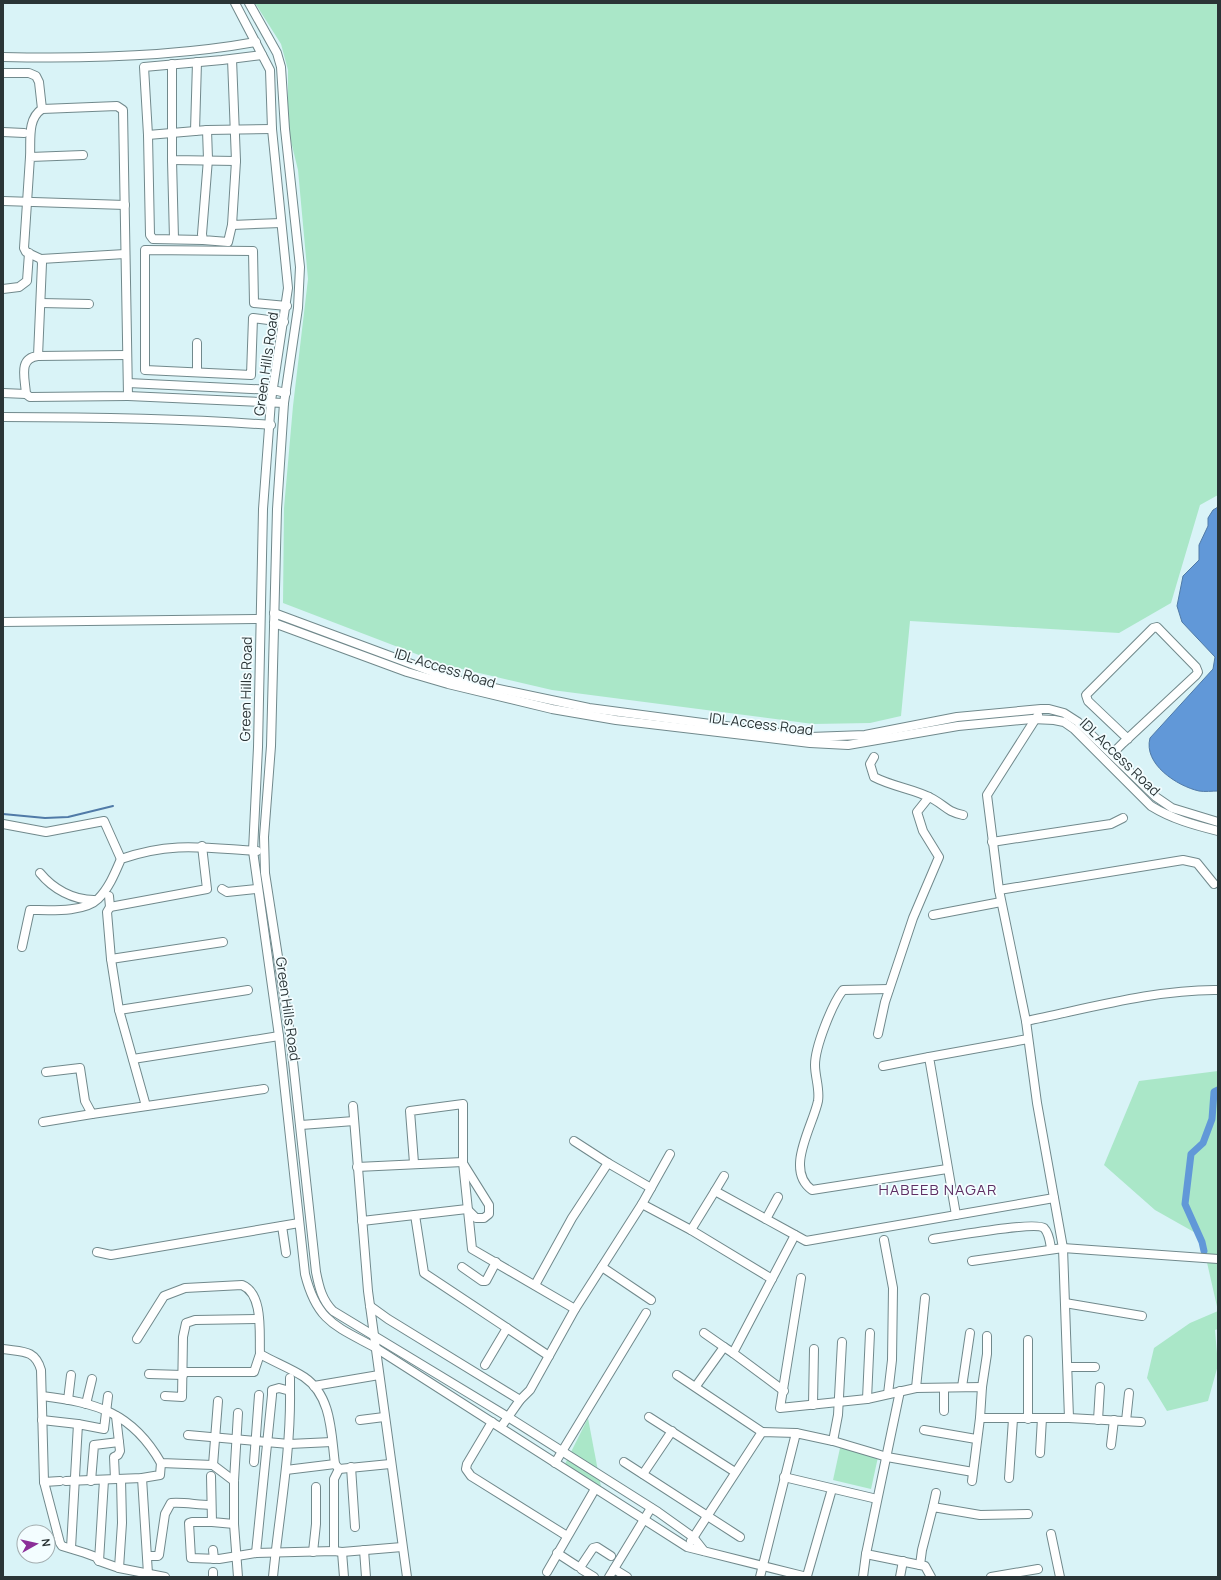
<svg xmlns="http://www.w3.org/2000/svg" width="1221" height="1580" viewBox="0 0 1221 1580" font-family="Manrope,sans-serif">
<rect width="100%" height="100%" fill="#d9f3f7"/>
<!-- green -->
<g fill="#aae7c8">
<path d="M255 3H1218V495L1200 505 1171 603 1119 633 910 621 901 716 870 723 813 724 552 690 445 665 283 603 284 508 293 406 308 279 298 170 288 129V70L281 44Z"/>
<path d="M1218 1071V1329L1215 1330 1218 1365 1208 1401 1167 1411 1147 1378 1154 1348 1190 1323 1218 1311 1201 1236 1155 1210 1104 1165 1139 1081Z"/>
<path d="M588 1418 601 1487 564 1466Z"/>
<path d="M840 1448 878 1457 871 1489 833 1480Z"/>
</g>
<!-- water -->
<path fill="#6198d8" stroke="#507aa7" d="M1218 507V791C1212 791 1205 792 1199 791 1177 786 1143 764 1150 738L1213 669 1215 657 1182 622 1177 606 1183 576 1199 560V545L1208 526V518L1213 510Z"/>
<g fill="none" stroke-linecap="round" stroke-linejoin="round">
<!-- stream -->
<path stroke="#507aa7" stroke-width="2" d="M3 814 45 818 68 817 113 806"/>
<!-- canal -->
<path stroke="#6198d8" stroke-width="7" d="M1204 1251 1202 1242 1185 1204 1191 1154 1203 1143 1212 1119 1214 1092 1218 1090"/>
<defs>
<g id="minor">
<path d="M235 3 270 70 272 129 288 288 271 401 263 509 258 747 253 851 279 1036 305 1274C317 1322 336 1326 376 1348L687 1547 807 1577"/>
<path d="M249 3 277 53 281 67 285 129 300 267 298 308 284 403 277 509 271 746 264 837 265 873 290 1034 316 1272C319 1287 322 1300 333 1311L508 1417 658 1512 693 1537 704 1551"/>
<path d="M3 57C87 59 173 57 256 42"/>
<path d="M232 59 236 161 232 225 281 223"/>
<path d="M172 64V160L236 161"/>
<path d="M3 73H29L36 76 39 82 42 109"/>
<path d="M207 130 208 159 202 234 203 240 228 242 232 225"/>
<path d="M195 131 197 62"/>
<path d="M3 132 24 133"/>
<path d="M148 135 207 130 272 129"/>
<path d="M30 157C31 140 27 119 42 109L117 106 123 110 128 396 30 397 26 394C25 378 18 358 38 356L42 263 41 259 26 252 24 248 30 157 83 155"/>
<path d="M172 160 174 239"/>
<path d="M3 201 125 205"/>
<path d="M203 240 153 239 150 235 148 135 144 67 222 60 262 55"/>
<path d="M41 259 125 254"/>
<path d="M3 289 19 287 27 281 29 253"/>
<path d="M41 303 89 304"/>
<path d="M284 322 253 318 251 375 145 370V250L253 251 254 303 287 306"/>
<path d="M38 356 127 355"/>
<path d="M197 372V343"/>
<path d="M128 383 273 390 286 393"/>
<path d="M3 393 26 394"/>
<path d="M128 396 284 403"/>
<path d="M3 417C92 417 181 418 271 425"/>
<path d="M274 613 452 679 589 708 810 737 865 735 957 717 1041 709H1049L1064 713 1078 722 1156 797 1172 808 1218 822"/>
<path d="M3 622 260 619"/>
<path d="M274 623 407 672 448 684 552 709 616 720 810 743 848 745 958 726 1032 719 1054 720 1064 722 1074 729 1151 806C1172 819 1194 825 1218 831"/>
<path d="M1038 715 987 795 999 890 1026 1021 1037 1103 1063 1248 1069 1418"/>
<path d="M1112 754 1123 743 1196 675 1198 672 1196 667 1157 627 1153 628 1086 695 1088 701 1128 739"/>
<path d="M874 757 870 764 874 777C893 787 915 789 933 799 947 807 946 811 963 815"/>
<path d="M3 824 46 832 104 821 121 859"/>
<path d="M992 842 1111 824 1123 818"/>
<path d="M40 873C53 889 73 900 94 900"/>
<path d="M222 889 227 892 257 889"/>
<path d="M999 890 1183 860 1197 863 1214 884"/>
<path d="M109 896 110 907"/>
<path d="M933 915 1001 902"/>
<path d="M22 947 30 910C48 910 84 913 98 899 109 888 115 873 121 859 172 841 206 848 257 851"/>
<path d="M111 959 223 942"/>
<path d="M889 989 843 990C832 1004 815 1047 815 1065 815 1077 820 1089 818 1101 813 1126 784 1170 812 1190L947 1169"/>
<path d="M119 1010 248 990"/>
<path d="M1026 1021C1086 1009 1157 989 1218 990"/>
<path d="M878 1034 885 1002 913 918 939 857 923 831 917 812 929 797"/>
<path d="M133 1059 279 1036"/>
<path d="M883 1066 929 1057"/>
<path d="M46 1072 80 1068 85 1101 92 1114 264 1089"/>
<path d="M146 1106 119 1010 111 959 107 912 110 907 207 889 202 846"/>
<path d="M353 1106 368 1291 407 1577"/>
<path d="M43 1122 92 1114"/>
<path d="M301 1125 354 1121"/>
<path d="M574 1141 608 1163"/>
<path d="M414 1163 410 1111 463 1104V1162L472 1249 575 1309"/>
<path d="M464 1165 489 1205V1214L484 1218H476L468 1210"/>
<path d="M357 1167 463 1162"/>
<path d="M715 1191 724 1176"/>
<path d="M642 1204 691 1230 772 1279"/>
<path d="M415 1215 424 1273 549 1356"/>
<path d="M956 1215 929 1057 1028 1039"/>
<path d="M766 1219 778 1197"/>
<path d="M362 1221 467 1209"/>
<path d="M282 1226 286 1253"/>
<path d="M691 1230 715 1191 806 1241 1054 1198"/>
<path d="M933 1239C949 1237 1035 1221 1044 1228 1049 1233 1050 1242 1051 1248"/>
<path d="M884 1240 893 1288 892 1360 888 1394"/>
<path d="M97 1252 111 1255 299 1223"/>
<path d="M972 1261 1063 1248 1218 1259"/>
<path d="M462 1267 482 1281H486L496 1262"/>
<path d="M602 1267 651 1300"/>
<path d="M801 1278 780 1408 867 1399 916 1388 982 1387 980 1418H1069L1141 1422"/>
<path d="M535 1285 572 1218 608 1163 651 1188"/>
<path d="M1065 1303 1142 1316"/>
<path d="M370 1306 388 1319 520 1400"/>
<path d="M704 1333 724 1347"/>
<path d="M137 1339 164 1296 185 1288 242 1285C264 1294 259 1334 260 1354 274 1362 290 1368 304 1377 332 1396 331 1433 335 1464L339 1469 390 1464"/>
<path d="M1028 1340V1419"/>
<path d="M3 1349C22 1352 35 1349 41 1370L44 1482 60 1543 62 1546 85 1553 96 1557 99 1561 119 1568 165 1577"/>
<path d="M485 1365 507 1328"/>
<path d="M1068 1367H1095"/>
<path d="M183 1372H254L260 1354"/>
<path d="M149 1374 183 1375"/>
<path d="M677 1375 762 1432"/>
<path d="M290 1378V1391"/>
<path d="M314 1386 379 1375"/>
<path d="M696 1386 724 1347 733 1353"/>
<path d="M962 1387 970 1333"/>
<path d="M982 1387 987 1354V1336"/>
<path d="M916 1388 925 1298"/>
<path d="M784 1391 733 1353 795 1235"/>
<path d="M900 1391 866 1554 920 1565"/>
<path d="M42 1396C97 1403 132 1412 161 1463L213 1465 234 1481"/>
<path d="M165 1396 182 1397 183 1337 186 1323 195 1320 259 1319"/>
<path d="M867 1399 870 1333"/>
<path d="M68 1400 71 1375"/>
<path d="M86 1404 92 1379"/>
<path d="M813 1405 814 1349"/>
<path d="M944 1411V1388"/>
<path d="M238 1413 234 1481V1524L238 1577"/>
<path d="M649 1417 735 1472"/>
<path d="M42 1420 78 1424"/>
<path d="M360 1420 384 1417"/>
<path d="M1098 1420 1100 1387"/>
<path d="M1126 1421 1129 1393"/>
<path d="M492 1422 467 1464 466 1469 471 1476 567 1536"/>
<path d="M501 1427 520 1400 530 1390 575 1309 642 1204 670 1154"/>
<path d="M924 1430 976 1439"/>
<path d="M188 1435 289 1444 332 1442"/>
<path d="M833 1441 838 1415 842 1342"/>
<path d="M1111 1445 1114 1420"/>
<path d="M1040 1453 1042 1418"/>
<path d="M254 1462 259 1395"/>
<path d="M624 1462 740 1537"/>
<path d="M555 1463 646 1313"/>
<path d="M213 1465 218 1401"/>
<path d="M351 1467 355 1527"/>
<path d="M286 1470 335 1464"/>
<path d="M643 1474 672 1431"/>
<path d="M211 1476 212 1522 234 1524"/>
<path d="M784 1477 877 1499"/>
<path d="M142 1478 148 1574"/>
<path d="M1009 1478 1013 1419"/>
<path d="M115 1479 114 1457 118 1455 120 1451 116 1416"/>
<path d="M66 1481 142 1478 160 1475 161 1463"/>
<path d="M91 1481 94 1445 119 1442"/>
<path d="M972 1481 980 1418"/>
<path d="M44 1482 60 1481"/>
<path d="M933 1507 936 1493"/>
<path d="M212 1522H192L189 1523 191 1558 219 1559 256 1553 334 1551 342 1552 402 1547"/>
<path d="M1051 1534 1060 1577"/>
<path d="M691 1541 762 1432 796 1433"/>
<path d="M71 1548 78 1424 104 1429 108 1396"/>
<path d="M213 1550 214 1559"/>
<path d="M364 1550 366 1577"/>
<path d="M334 1551V1479L339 1469"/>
<path d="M313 1552 316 1524V1487"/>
<path d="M342 1552 344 1577"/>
<path d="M256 1553 272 1395V1390L279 1388 290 1391C291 1453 279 1515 273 1577"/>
<path d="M557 1553 577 1566"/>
<path d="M147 1556H158L159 1555 165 1514 171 1503C185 1502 197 1505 211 1505"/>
<path d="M99 1561 104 1480"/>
<path d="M119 1568 122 1523 121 1479"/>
<path d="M614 1569 627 1577"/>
<path d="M213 1572V1577"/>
<path d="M547 1572 595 1489"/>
<path d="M807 1576 832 1489"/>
<path d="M594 1577 581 1569V1566L593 1548 597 1547 611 1556"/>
<path d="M609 1577 651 1508"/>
<path d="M760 1577 796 1433 833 1441 887 1457 973 1472"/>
<path d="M863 1577 866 1554"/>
<path d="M900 1577 903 1561"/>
<path d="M931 1577 925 1566 920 1565 922 1550 933 1507 980 1515 1028 1514"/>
<path d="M991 1577 1038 1569"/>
</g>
</defs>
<!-- minor casing -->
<use href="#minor" stroke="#71898c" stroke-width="10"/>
<!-- minor -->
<use href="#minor" stroke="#fff" stroke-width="8"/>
</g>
<g text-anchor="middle" stroke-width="3.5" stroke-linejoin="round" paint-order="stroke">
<!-- street labels -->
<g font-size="14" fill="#2a3436" stroke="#f3fdff">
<text transform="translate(266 364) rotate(-82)" y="5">Green Hills Road</text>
<text transform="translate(445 668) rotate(17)" y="5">IDL Access Road</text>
<text transform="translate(246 689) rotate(-89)" y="5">Green Hills Road</text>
<text transform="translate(761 724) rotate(7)" y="5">IDL Access Road</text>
<text transform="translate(1120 757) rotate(44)" y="5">IDL Access Road</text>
<text transform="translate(288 1009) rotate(82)" y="5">Green Hills Road</text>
</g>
<!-- neighbourhood labels -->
<g font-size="15" letter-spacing="1" fill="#5d2f63" stroke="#f3fdff">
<text x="938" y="1195">HABEEB NAGAR</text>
</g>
</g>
<!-- border -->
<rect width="1221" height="1580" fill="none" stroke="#2a3436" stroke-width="8"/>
<!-- north arrow -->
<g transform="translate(36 1544) rotate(82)"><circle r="19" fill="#f3fdff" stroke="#a3adaf"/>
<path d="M0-3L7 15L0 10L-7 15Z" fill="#8b2e98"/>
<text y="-6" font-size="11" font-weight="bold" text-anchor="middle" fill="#2a3436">N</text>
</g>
</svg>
